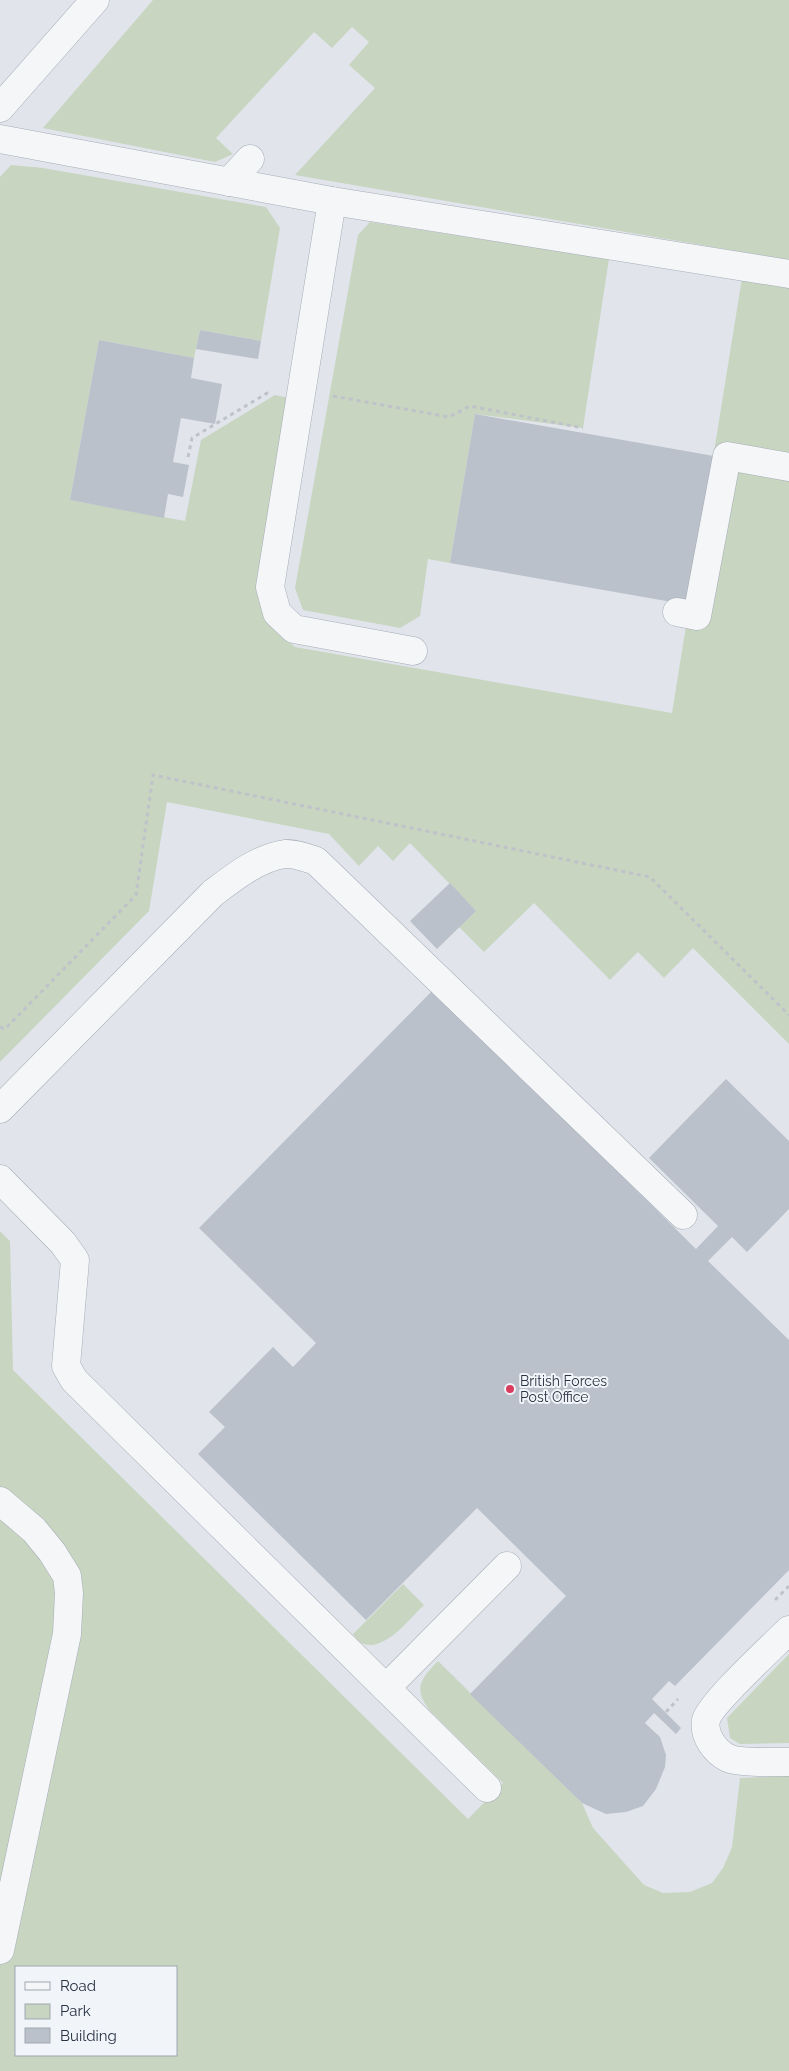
<svg xmlns="http://www.w3.org/2000/svg" width="789" height="2071" viewBox="0 0 789 2071" font-family="Raleway,sans-serif">
<rect width="100%" height="100%" fill="#e1e5eb"/>
<!-- green -->
<g fill="#c7d5c1" fill-rule="evenodd">
<path d="M153 0H789V260L295 175 375 88 349 65 369 42 352 27 332 48 314 32 216 138 233 154 215 162 43 128Z"/>
<path d="M11 165 43 168 266 207 280 228 261 341 200 330 194 358 99 340 70 500 185 521 201 440 275 395 293 399 277 631 295 647 672 713 742 278 789 285V1044L693 948 664 978 638 952 610 980 534 903 484 952 459 927 476 911 410 843 393 861 378 846 359 866 329 834 167 802 149 911 0 1062V177Z"/>
<path d="M370 222 609 259 583 428 475 414 450 563 428 559 420 616 400 628 303 610 295 588 358 235Z"/>
<path d="M0 1231 10 1241 13 1370 468 1819 503 1783 430 1711C413 1688 420 1680 438 1661L582 1803 593 1828 644 1885 663 1893 690 1892 712 1883 723 1868 732 1847 740 1778 789 1776V2071H0ZM16 1967H176V2055H16Z"/>
<path d="M403 1584 424 1605C410 1618 386 1651 364 1644 359 1643 356 1638 353 1634Z"/>
<path d="M789 1654V1743L740 1744 730 1738 727 1718Z"/>
</g>
<!-- building -->
<g fill="#bac1cb">
<path d="M200 330 261 341 258 359 196 349Z"/>
<path d="M99 340 194 358 191 378 222 384 215 424 181 418 173 462 189 465 183 497 168 494 164 518 70 500Z"/>
<path d="M475 414 714 456 689 605 450 563Z"/>
<path d="M450 883 476 911 437 949 410 921Z"/>
<path d="M433 990 696 1249 718 1226 649 1158 726 1079 789 1141V1209L747 1252 732 1237 708 1261 789 1340V1570L675 1686 669 1681 652 1699 681 1728 676 1734 654 1713 645 1723 660 1737 666 1755 665 1767 656 1789 643 1806 626 1812 606 1814 582 1803 470 1694 566 1596 477 1508 366 1620 198 1454 225 1427 209 1412 273 1347 293 1367 316 1343 199 1228Z"/>
</g>
<g fill="none" stroke-linecap="round" stroke-linejoin="round">
<defs>
<g id="minor">
<path d="M0 108 95 0"/>
<path d="M0 139 332 201 789 274"/>
<path d="M229 182 250 159"/>
<path d="M332 201 270 587 277 613 294 629 413 651"/>
<path d="M677 612 697 616 727 456 789 467"/>
<path d="M0 1109 213 893C234 877 258 858 285 854 295 853 307 858 316 861L683 1215"/>
<path d="M0 1179 63 1243 75 1260 66 1366 74 1380 487 1788"/>
<path d="M0 1501 34 1530 52 1552 67 1576 69 1593 67 1634 0 1950"/>
<path d="M789 1630C774 1645 710 1704 706 1720 703 1735 715 1752 728 1758 738 1763 776 1762 789 1762"/>
<path d="M386 1688 507 1566"/>
</g>
</defs>
<!-- minor casing -->
<use href="#minor" stroke="#a6acb6" stroke-width="29"/>
<!-- path -->
<g stroke="#bfc3c9" stroke-width="3" stroke-dasharray="4 4" stroke-linecap="butt">
<path d="M333 396 449 417 470 406 583 428"/>
<path d="M188 457 192 438 269 392"/>
<path d="M0 1027 5 1029 136 895 153 775 650 877 789 1015"/>
<path d="M775 1600 789 1586"/>
<path d="M666 1712 678 1699"/>
</g>
<!-- minor -->
<use href="#minor" stroke="#f4f6f8" stroke-width="28"/>
</g>
<!-- markers -->
<circle fill="#d93c5c" stroke="#f1f4f8" stroke-width="2" cx="510" cy="1389" r="5"/>
<g text-anchor="middle" stroke-width="4" stroke-linejoin="round" paint-order="stroke">
<!-- poi labels -->
<g font-size="14" fill="#283344" stroke="#f1f4f8" text-anchor="start">
<text x="520" y="1386">British Forces<tspan x="520" dy="16">Post Office</tspan></text>
</g>
</g>
<!-- legend -->
<rect x="15" y="1966" width="162" height="90" fill="#f1f4f8" stroke="#a1a7b0"/>
<rect x="25" y="1982" width="25" height="8" fill="#f4f6f8" stroke="#a1a7b0"/>
<text x="60" y="1991" font-size="15" fill="#283344">Road</text>
<rect x="25" y="2004" width="25" height="15" fill="#c7d5c1" stroke="#a1a7b0"/>
<text x="60" y="2016" font-size="15" fill="#283344">Park</text>
<rect x="25" y="2028" width="25" height="15" fill="#bac1cb" stroke="#a1a7b0"/>
<text x="60" y="2041" font-size="15" fill="#283344">Building</text>
</svg>
